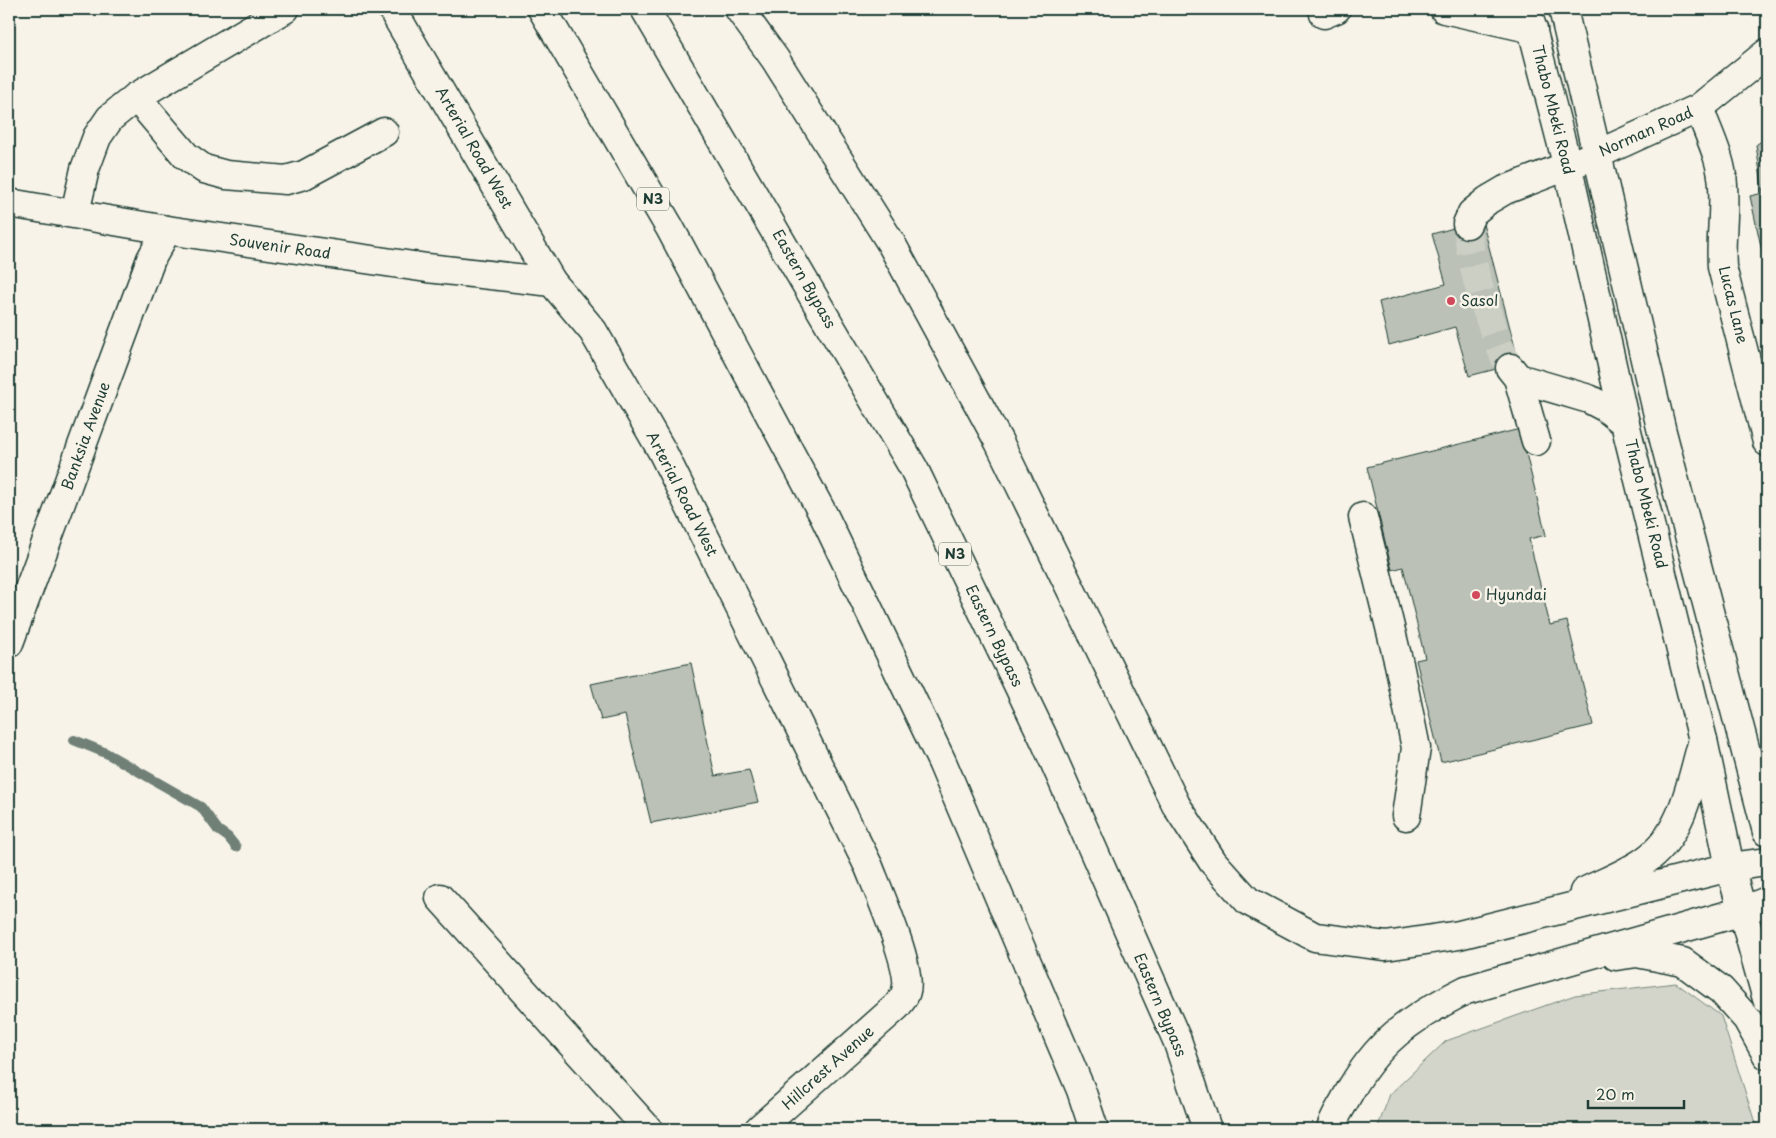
<svg xmlns="http://www.w3.org/2000/svg" width="1776" height="1138" viewBox="0 0 1776 1138" font-family="'Playpen Sans',sans-serif">
<rect width="100%" height="100%" fill="#f7f3e8"/>
<filter id="ink" filterUnits="userSpaceOnUse"><feTurbulence type="fractalNoise" baseFrequency=".02" numOctaves="2"/><feDisplacementMap in="SourceGraphic" scale="10" xChannelSelector="R" yChannelSelector="G"/><feConvolveMatrix kernelMatrix="1 2 1 2 8 2 1 2 1" color-interpolation-filters="sRGB"/></filter>
<g filter="url(#ink)">
<!-- green -->
<path fill="#d3d5ca" stroke="#79897f" d="M1676 983 1721 1016 1757 1129H1377L1390 1094 1446 1041 1575 995Z"/>
<g fill="none" stroke-linecap="round" stroke-linejoin="round">
<!-- stream -->
<path stroke="#6f8077" stroke-width="10" d="M74 740 106 753 201 807 218 830 228 837 236 847"/>
</g>
<!-- building -->
<g fill="#bbc1b6" stroke="#1f3d34">
<path d="M1767 137V274L1750 196 1763 193 1756 145Z"/>
<path d="M1482 220 1519 363 1469 376 1455 327 1389 345 1379 302 1446 284 1432 234Z"/>
<path d="M1520 429 1546 535 1529 539 1550 625 1567 621 1593 725 1441 762 1416 660 1425 658 1403 567 1392 570 1367 467Z"/>
<path d="M691 663 715 776 749 770 758 802 651 823 625 715 601 720 591 684Z"/>
</g>
<g fill="none" stroke-linecap="round" stroke-linejoin="round">
<!-- minor-tunnel -->
<path stroke="#cccfc4" stroke-width="28" stroke-dasharray="28 14" stroke-linecap="butt" d="M1467 224C1471 273 1489 321 1508 366"/>
<defs>
<g id="minor">
<path d="M392 9 552 282 593 331 662 451 869 867C878 890 913 970 906 991 905 997 900 1002 896 1007L759 1129"/>
<path d="M1444 9 1533 29"/>
<path d="M1324 14 1336 9"/>
<path d="M136 97 186 156 204 169 226 175 286 180 304 175 384 132"/>
<path d="M1699 108C1708 133 1722 159 1723 186 1725 213 1720 240 1722 267L1767 442"/>
<path d="M9 203 167 230 427 268 552 282"/>
<path d="M75 213 85 169 97 137 110 118 136 97 285 9"/>
<path d="M1467 224 1472 213 1488 200 1505 190 1598 154 1699 108 1767 53"/>
<path d="M1510 368 1518 378 1536 441"/>
<path d="M1518 378 1589 399 1606 408 1625 423"/>
<path d="M1363 517 1399 664 1416 748 1406 816"/>
<path d="M9 643 151 259 167 230"/>
<path d="M440 898 648 1129"/>
</g>
<g id="major">
<path d="M1527 9 1567 164 1625 423 1703 740 1730 867 1767 999"/>
<path d="M1563 9 1662 432 1767 832"/>
</g>
<g id="highway">
<path d="M542 9 670 228 824 516 942 762 1081 1090 1094 1129"/>
<path d="M645 9 914 469 1046 743 1177 1040 1207 1129"/>
<path d="M739 9 775 59 891 243 999 442 1176 805 1213 862 1248 901 1315 937 1386 946 1459 935 1730 867 1767 862"/>
<path d="M1584 892C1604 882 1628 873 1646 860 1684 833 1691 781 1703 740"/>
<path d="M1616 956 1637 953 1683 962 1721 990 1747 1019 1767 1055"/>
<path d="M1331 1129C1333 1118 1341 1108 1346 1098 1376 1042 1410 1018 1466 990L1743 911 1767 901"/>
</g>
</defs>
<!-- minor casing -->
<use href="#minor" stroke="#1f3d34" stroke-width="31"/>
<!-- major casing -->
<use href="#major" stroke="#1f3d34" stroke-width="31"/>
<!-- highway casing -->
<use href="#highway" stroke="#1f3d34" stroke-width="31"/>
<!-- minor -->
<use href="#minor" stroke="#f7f3e8" stroke-width="28"/>
<!-- major -->
<use href="#major" stroke="#f7f3e8" stroke-width="28"/>
<!-- highway -->
<use href="#highway" stroke="#f7f3e8" stroke-width="28"/>
</g>
</g>
<!-- markers -->
<g fill="#d1495b" stroke="#f7f3e8" stroke-width="2">
<circle cx="1451" cy="301" r="5"/>
<circle cx="1476" cy="595" r="5"/>
</g>
<g text-anchor="middle" stroke-width="5" stroke-linejoin="round" paint-order="stroke">
<!-- shield labels -->
<g fill="#f7f3e8" stroke="#60746a" stroke-width="1">
<rect x="637" y="187.5" width="32" height="23" rx="4"/>
<rect x="939" y="542.5" width="32" height="23" rx="4"/>
</g>
<g font-size="14" font-weight="bold" fill="#1f3d34">
<text x="653" y="204">N3</text>
<text x="955" y="559">N3</text>
</g>
<!-- street labels -->
<g font-size="15" fill="#1f3d34" stroke="#f7f3e8">
<text transform="translate(1553 110) rotate(76)" y="5">Thabo Mbeki Road</text>
<text transform="translate(1646 132) rotate(-24)" y="5">Norman Road</text>
<text transform="translate(474 148) rotate(60)" y="5">Arterial Road West</text>
<text transform="translate(280 247) rotate(8)" y="5">Souvenir Road</text>
<text transform="translate(804 279) rotate(60)" y="5">Eastern Bypass</text>
<text transform="translate(1733 305) rotate(76)" y="5">Lucas Lane</text>
<text transform="translate(86 436) rotate(-70)" y="5">Banksia Avenue</text>
<text transform="translate(682 494) rotate(63)" y="5">Arterial Road West</text>
<text transform="translate(1646 504) rotate(76)" y="5">Thabo Mbeki Road</text>
<text transform="translate(994 636) rotate(64)" y="5">Eastern Bypass</text>
<text transform="translate(1160 1005) rotate(67)" y="5">Eastern Bypass</text>
<text transform="translate(828 1068) rotate(-42)" y="5">Hillcrest Avenue</text>
</g>
<!-- poi labels -->
<g font-size="15" fill="#1f3d34" stroke="#f7f3e8" text-anchor="start">
<text x="1461" y="306">Sasol</text>
<text x="1486" y="600">Hyundai</text>
</g>
</g>
<!-- margin -->
<rect width="1776" height="1138" fill="none" stroke="#f7f3e8" stroke-width="30"/>
<rect x="15" y="15" width="1746" height="1108" fill="none" stroke="#1f3d34" stroke-width="2" filter="url(#ink)"/>
<!-- scale -->
<path d="M1588 1100v8h96v-8" fill="none" stroke="#1f3d34" stroke-width="2.5"/>
<text x="1596" y="1100" font-size="15" fill="#1f3d34" stroke="#f7f3e8" stroke-width="4" paint-order="stroke">20 m</text>
</svg>
